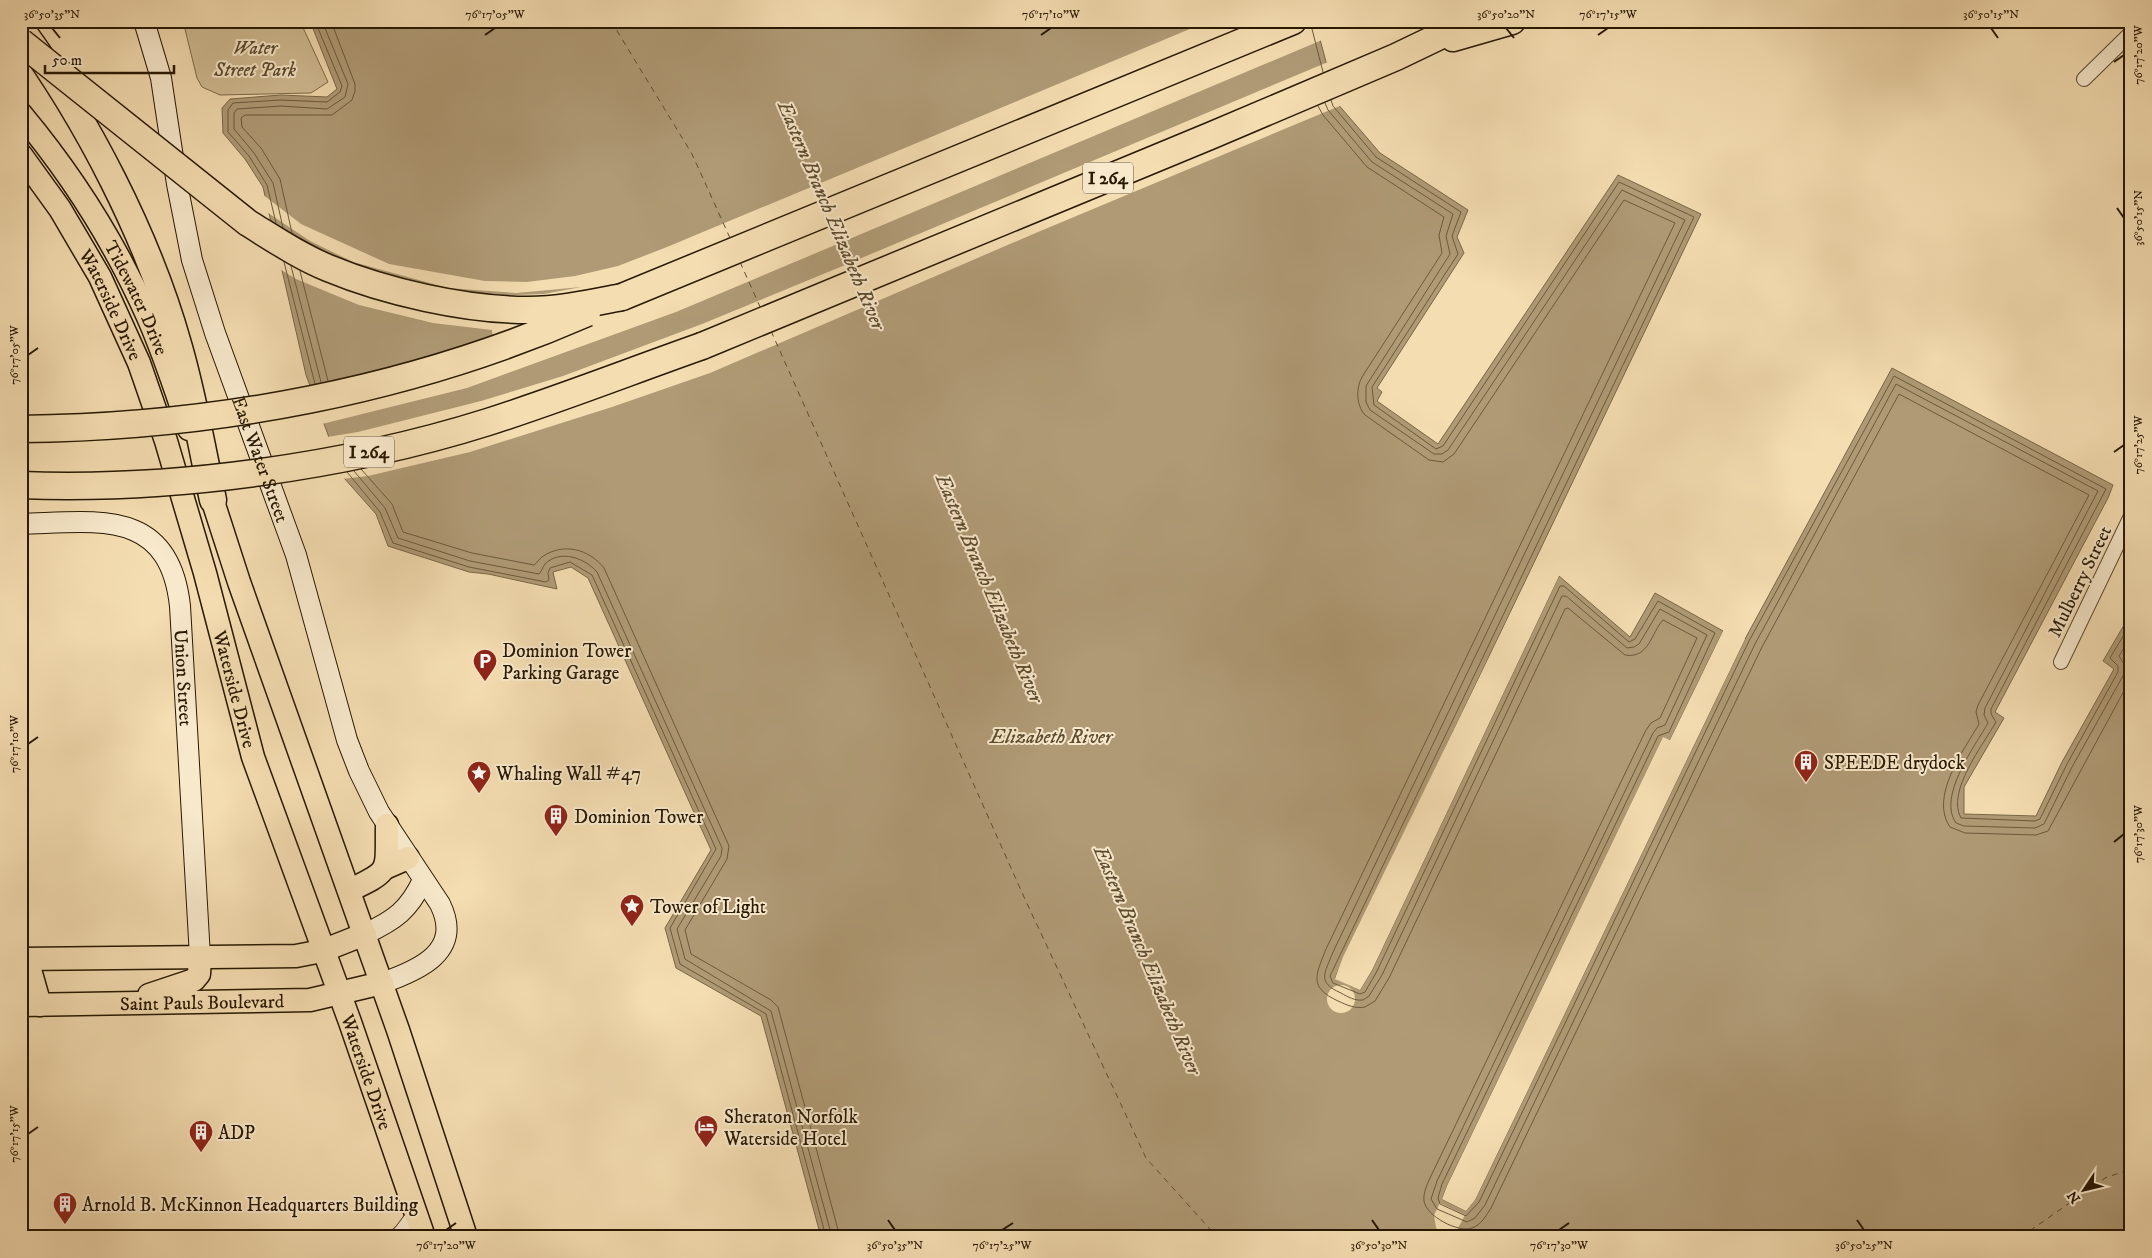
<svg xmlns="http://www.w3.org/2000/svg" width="2152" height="1258" viewBox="0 0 2152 1258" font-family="'IM FELL DW Pica',serif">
<rect width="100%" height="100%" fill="#f4ddb1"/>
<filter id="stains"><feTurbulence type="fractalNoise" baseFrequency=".004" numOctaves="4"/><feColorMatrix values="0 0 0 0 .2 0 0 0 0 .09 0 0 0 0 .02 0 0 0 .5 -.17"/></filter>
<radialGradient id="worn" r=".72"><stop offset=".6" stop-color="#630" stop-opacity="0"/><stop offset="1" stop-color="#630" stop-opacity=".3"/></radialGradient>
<!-- green -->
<path fill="#d1bc93" stroke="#7c6a4a" d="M183 21H300L328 82 311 93 220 95 202 87 197 78Z"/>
<!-- water -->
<path fill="#af9a75" stroke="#796647" d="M310 21H1318L1317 28 1337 103 1380 153 1468 210 1457 237 1464 253 1377 388 1382 392 1377 401 1438 444 1618 175 1701 214 1335 978 1360 990 1372 970 1559 576 1630 637 1655 593 1723 631 1670 740 1663 738 1447 1186 1442 1199 1466 1211 1475 1200 1745 639 1892 368 2113 485 2108 498 1995 712 2004 718 1964 787V814L2036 816 2062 762 2114 669 2103 661 2131 613V1237H821L761 1016 676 968 665 928 711 850 588 578 571 567 553 572 557 589 488 574 469 572 388 546 376 514 344 478 306 375 263 187 245 159 223 133 222 108 230 99 281 95 327 97 337 89Z"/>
<!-- pier -->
<g fill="#f4ddb1">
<path d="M1209 21H1320L1322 40 676 312 467 388 322 424 309 391 493 338 492 330 433 323 359 305 296 279 278 268 268 222 286 236 380 278 487 296 544 294 581 287 516 293 448 288 353 262 310 241 271 215 265 210 262 194 301 224 389 264 485 281 527 282 575 276 618 266 667 247Z"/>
<path d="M1328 62 1339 101 1342 105 1038 232 710 373 612 407 470 452 368 476 342 479 327 437 358 432 481 401 563 376 702 324 833 270Z"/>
<path d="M1534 565 1536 566 1346 958 1338 977 1359 987 1369 969 1557 575 1559 576 1372 970 1360 990 1335 979 1343 957Z"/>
<path d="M1724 629 1725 632 1673 742 1665 741 1449 1187 1445 1198 1465 1208 1472 1198 1743 638 1745 639 1475 1200 1466 1211 1442 1199 1447 1186 1663 737 1670 740Z"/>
<circle cx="1341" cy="999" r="14"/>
<path d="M1440 1203 1465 1215 1456 1232 1449 1234 1442 1233 1436 1228 1434 1215Z"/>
</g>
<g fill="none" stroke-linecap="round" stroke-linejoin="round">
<!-- shore -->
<g stroke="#6c593b" stroke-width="1">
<path d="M1312 21V29L1323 72"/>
<path d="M1331 100 1333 106 1376 157 1461 212 1452 236 1458 254 1372 387 1374 405 1436 449 1443 446 1619 182 1694 217 1330 976 1333 983 1360 994 1365 992 1376 973 1560 586H1564L1629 642 1635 639 1658 601 1715 633 1669 732 1658 736 1442 1184 1438 1198 1440 1204 1466 1216 1479 1202 1749 641 1894 376 2106 489 1991 709V714L1996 722C1983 745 1946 792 1961 818L2035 821 2040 819 2067 764 2118 672V666L2110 658 2131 623"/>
<path d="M1325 103 1328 110 1372 162 1453 214 1446 236 1450 254 1366 386V402L1370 410 1434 454H1442L1448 450 1622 190 1685 220 1333 952C1325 973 1316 982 1341 993 1348 997 1355 1001 1363 1000L1369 996 1382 975 1562 596H1566L1627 648 1634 647 1639 644 1660 609 1707 635 1665 725 1657 728 1653 733 1437 1181 1431 1199 1437 1209 1467 1222 1475 1218 1485 1205 1755 644 1896 384 2098 491 1985 708 1984 715 1988 723C1975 746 1937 797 1956 823L1964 826 2035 828 2044 824 2072 767 2124 674 2125 666 2119 656 2131 636"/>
<path d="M1318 106 1323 115 1367 167 1444 217 1439 235 1442 253 1362 377C1356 388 1356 405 1365 415L1429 460 1443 462 1454 454 1624 200 1675 223 1326 949C1316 975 1308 987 1338 1001 1347 1005 1355 1009 1365 1007L1375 1001 1389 978 1565 609 1568 608 1625 655C1649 659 1651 633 1663 620L1697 638 1660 718 1651 723 1646 730 1430 1178C1427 1185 1423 1193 1424 1201 1426 1216 1458 1233 1472 1228 1481 1225 1486 1216 1491 1208L1762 647 1899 394 2089 495 1978 705 1976 712 1979 724C1964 750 1929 797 1950 827L1965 833 2036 835 2048 831 2131 678"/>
<path d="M276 223 267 185 249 156 228 132V110L233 103 281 100 327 102 340 92 342 86 315 21"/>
<path d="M283 228 273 183 254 153 234 129V113L237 109 281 106 327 109 345 97 348 84 322 21"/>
<path d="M292 233 280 179 261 148 242 127 241 118 245 115H332L352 100 355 91V84L331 21"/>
<path d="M284 262 315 384"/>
<path d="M291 266 321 382"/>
<path d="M300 271 328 381"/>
<path d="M361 469 392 504 403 532 472 553 534 565C537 563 539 559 542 557 563 542 589 549 604 568L729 846 727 859 685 930 691 954 771 1000 778 1007 840 1237"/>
<path d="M354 471 385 508 398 538 470 561 539 574C542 571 542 568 545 564 560 549 585 558 597 572L722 848 721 856 677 929 685 959 771 1011 832 1237"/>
<path d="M347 472 380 512 393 543 469 567 546 582 549 580 548 573 550 568 570 562 592 575 716 849 670 928 680 964 766 1014 826 1237"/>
</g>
<!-- ferry -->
<g stroke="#5e4c2f" stroke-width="1" stroke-dasharray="6 5" stroke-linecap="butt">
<path d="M611 21 692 154 730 238"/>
<path d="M740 262 761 309"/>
<path d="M771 331 1024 897 1146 1158 1217 1237"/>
<path d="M2021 1237 2105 1178 2131 1169"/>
<path d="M2127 1237 2131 1234"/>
</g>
<defs>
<g id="street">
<path d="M2084 79 2131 33"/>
<path d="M2061 662 2131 516"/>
<path d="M396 1237 402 1231 416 1212"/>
</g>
<g id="secondary">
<path id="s1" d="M144 21 161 78 177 184 192 260 215 333 296 555 347 740 359 771 379 812 440 904C463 951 420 970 382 983"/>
<path id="s2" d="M21 524C97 522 169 507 180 606L200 957"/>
<path d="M365 934C395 920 409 910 423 880"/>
</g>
<g id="primary">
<path id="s3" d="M21 114C72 175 116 245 148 317 164 353 176 391 189 429"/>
<path id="s4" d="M21 155 60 209 100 277 139 363 166 441 205 573 253 757 350 1022 424 1237"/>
<path d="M207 483 239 582 398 1030 466 1237"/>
<path d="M385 868 408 858"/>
<path d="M350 890C393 870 386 871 387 825"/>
<path d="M21 959 296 956 322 951 365 934"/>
<path d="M27 959 40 1005"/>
<path d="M149 995 194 980 199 974 200 957"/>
<path id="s5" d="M21 1005 310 1000 382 983"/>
</g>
<g id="highway">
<path d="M21 29C87 119 148 237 178 344 193 395 202 448 213 500"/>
<path d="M1453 38 1512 21"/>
<path d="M622 297 1293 21"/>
<path d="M702 346 1210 136 1396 57 1471 21"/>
</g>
</defs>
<!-- street casing -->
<use href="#street" stroke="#5b492d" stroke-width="16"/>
<!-- secondary casing -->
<use href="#secondary" stroke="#281801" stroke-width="22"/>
<!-- primary casing -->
<use href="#primary" stroke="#281801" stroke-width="25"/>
<!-- highway casing -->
<use href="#highway" stroke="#281801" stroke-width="29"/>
<!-- street -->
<use href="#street" stroke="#f8e9cc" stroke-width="14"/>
<!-- secondary -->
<use href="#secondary" stroke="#f8e9cc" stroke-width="20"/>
<!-- primary -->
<use href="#primary" stroke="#f4ddb1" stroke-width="22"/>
<!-- highway -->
<use href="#highway" stroke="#f4ddb1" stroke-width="26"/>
<defs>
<g id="highway-bridge">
<path d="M21 42 248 223C274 239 299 256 328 268 386 292 465 310 528 310 560 310 591 303 622 297"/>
<path d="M21 429C215 427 409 391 587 313"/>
<path d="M21 485C171 491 345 467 488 422 560 399 631 371 702 346"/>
</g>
</defs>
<!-- highway-bridge casing -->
<use href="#highway-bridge" stroke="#281801" stroke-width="29" stroke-linecap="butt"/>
<!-- highway-bridge -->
<use href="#highway-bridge" stroke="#f4ddb1" stroke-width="26"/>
</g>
<!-- ticks -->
<path fill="none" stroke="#281801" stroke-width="2" d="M52 28 60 38M1506 28 1514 38M1991 28 1998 38M485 35 495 28M1041 35 1051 28M1598 35 1608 28M2114 62 2124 55M2117 208 2124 218M28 355 38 348M2114 452 2124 445M28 744 38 737M2114 842 2124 834M28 1134 38 1127M888 1220 895 1230M1372 1220 1379 1230M1857 1220 1864 1230M446 1230 456 1223M1002 1230 1013 1223M1559 1230 1569 1223"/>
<!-- icons -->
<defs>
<symbol id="parking-pin" viewBox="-11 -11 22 30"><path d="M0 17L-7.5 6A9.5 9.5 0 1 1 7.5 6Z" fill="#8f2418" stroke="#f8e9cc"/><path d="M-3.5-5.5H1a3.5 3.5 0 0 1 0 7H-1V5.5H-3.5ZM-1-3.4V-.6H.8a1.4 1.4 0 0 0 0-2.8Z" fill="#fff"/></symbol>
<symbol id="building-pin" viewBox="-11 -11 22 30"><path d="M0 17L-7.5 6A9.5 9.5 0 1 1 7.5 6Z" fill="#8f2418" stroke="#f8e9cc"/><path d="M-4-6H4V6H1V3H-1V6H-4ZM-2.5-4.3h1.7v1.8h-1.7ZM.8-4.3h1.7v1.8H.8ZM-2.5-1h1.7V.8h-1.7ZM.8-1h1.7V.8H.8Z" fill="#fff"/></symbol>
<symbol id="sight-pin" viewBox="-11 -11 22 30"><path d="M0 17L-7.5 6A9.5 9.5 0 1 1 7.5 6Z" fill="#8f2418" stroke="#f8e9cc"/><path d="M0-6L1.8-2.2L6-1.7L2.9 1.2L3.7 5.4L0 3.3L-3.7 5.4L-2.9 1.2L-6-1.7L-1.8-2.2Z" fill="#fff"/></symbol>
<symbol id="hotel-pin" viewBox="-11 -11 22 30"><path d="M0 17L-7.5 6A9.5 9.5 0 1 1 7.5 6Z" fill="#8f2418" stroke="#f8e9cc"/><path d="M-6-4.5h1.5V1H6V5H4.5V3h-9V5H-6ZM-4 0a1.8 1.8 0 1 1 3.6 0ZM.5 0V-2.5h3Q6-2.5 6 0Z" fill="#fff"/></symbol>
</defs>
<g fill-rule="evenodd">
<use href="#parking-pin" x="471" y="647" width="28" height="38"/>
<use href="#building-pin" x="1792" y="748" width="28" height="38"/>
<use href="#sight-pin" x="465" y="759" width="28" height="38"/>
<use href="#building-pin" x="542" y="802" width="28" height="38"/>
<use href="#sight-pin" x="618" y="892" width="28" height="38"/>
<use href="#hotel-pin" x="692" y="1113" width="28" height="38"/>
<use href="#building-pin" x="187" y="1118" width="28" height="38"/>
<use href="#building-pin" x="51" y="1190" width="28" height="38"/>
</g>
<g text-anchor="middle" stroke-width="4" stroke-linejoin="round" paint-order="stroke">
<!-- shield labels -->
<g fill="#f8e9cc" stroke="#66573e" stroke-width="1">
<rect x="1083" y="162.5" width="50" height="31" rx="4"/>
<rect x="344" y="436.5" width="50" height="31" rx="4"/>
</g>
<g font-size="18" font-weight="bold" fill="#281801">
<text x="1108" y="184">I 264</text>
<text x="369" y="458">I 264</text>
</g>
<!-- park labels -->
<g font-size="19" font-style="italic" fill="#5b492d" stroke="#f8e9cc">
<text x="255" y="54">Water<tspan x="255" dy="22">Street Park</tspan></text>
</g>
<!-- street labels -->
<g font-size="19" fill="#281801" stroke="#f8e9cc">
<text dy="7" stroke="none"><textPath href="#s3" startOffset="218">Tidewater Drive</textPath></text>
<text dy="7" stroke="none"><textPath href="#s4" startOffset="175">Waterside Drive</textPath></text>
<text dy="7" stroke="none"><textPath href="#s1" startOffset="455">East Water Street</textPath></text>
<text transform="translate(2079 581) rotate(-64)" y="7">Mulberry Street</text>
<text dy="7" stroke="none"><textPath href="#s2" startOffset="279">Union Street</textPath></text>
<text dy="7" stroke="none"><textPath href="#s4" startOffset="580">Waterside Drive</textPath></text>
<text dy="7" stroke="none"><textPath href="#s5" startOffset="181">Saint Pauls Boulevard</textPath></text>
<text dy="7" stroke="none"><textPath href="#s4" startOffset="985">Waterside Drive</textPath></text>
</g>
<!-- poi labels -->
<g font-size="19" fill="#281801" stroke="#f8e9cc" text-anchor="start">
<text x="502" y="657">Dominion Tower<tspan x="502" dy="22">Parking Garage</tspan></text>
<text x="1824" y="769">SPEEDE drydock</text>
<text x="496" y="780">Whaling Wall #47</text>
<text x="574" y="823">Dominion Tower</text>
<text x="650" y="913">Tower of Light</text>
<text x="724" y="1123">Sheraton Norfolk<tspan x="724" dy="22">Waterside Hotel</tspan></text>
<text x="218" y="1139">ADP</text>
<text x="82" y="1211">Arnold B. McKinnon Headquarters Building</text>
</g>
<!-- water labels -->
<g font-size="20" font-style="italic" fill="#5e4c2f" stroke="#f8e9cc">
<text transform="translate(832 215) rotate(67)" y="7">Eastern Branch Elizabeth River</text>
<text transform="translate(990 588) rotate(67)" y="7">Eastern Branch Elizabeth River</text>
<text x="1051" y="743">Elizabeth River</text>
<text transform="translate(1148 960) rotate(67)" y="7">Eastern Branch Elizabeth River</text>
</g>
</g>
<!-- margin -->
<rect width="2152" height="1258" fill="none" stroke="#f4ddb1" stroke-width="55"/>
<!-- north arrow -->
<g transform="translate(2084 1190) rotate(235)" stroke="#f8e9cc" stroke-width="4" paint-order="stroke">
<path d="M0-4L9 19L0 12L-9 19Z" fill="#281801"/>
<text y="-8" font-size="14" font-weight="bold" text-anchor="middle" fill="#281801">N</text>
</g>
<!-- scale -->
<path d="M45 65v8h129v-8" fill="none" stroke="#281801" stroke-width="2.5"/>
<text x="52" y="65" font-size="15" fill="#281801" stroke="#f8e9cc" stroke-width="4" paint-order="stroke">50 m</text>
<rect x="28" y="28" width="2096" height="1202" fill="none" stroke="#281801" stroke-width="2"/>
<g font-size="12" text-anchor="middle" fill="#281801">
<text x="52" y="18">36°50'35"N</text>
<text x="495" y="18">76°17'05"W</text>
<text x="1051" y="18">76°17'10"W</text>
<text x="1506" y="18">36°50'20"N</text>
<text x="1608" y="18">76°17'15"W</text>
<text x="1991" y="18">36°50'15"N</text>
<text transform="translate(2138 55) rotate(-90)" y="4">76°17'20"W</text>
<text transform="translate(2138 218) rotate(-90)" y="4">36°50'15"N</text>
<text transform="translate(14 355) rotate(-90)" y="4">76°17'05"W</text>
<text transform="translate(2138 445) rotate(-90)" y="4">76°17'25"W</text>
<text transform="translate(14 744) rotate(-90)" y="4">76°17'10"W</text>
<text transform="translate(2138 834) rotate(-90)" y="4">76°17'30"W</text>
<text transform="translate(14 1134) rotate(-90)" y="4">76°17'15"W</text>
<text x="446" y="1249">76°17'20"W</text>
<text x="895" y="1249">36°50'35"N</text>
<text x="1002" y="1249">76°17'25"W</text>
<text x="1379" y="1249">36°50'30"N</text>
<text x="1559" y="1249">76°17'30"W</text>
<text x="1864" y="1249">36°50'25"N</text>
</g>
<rect width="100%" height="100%" filter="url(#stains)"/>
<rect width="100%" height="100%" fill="url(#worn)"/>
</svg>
